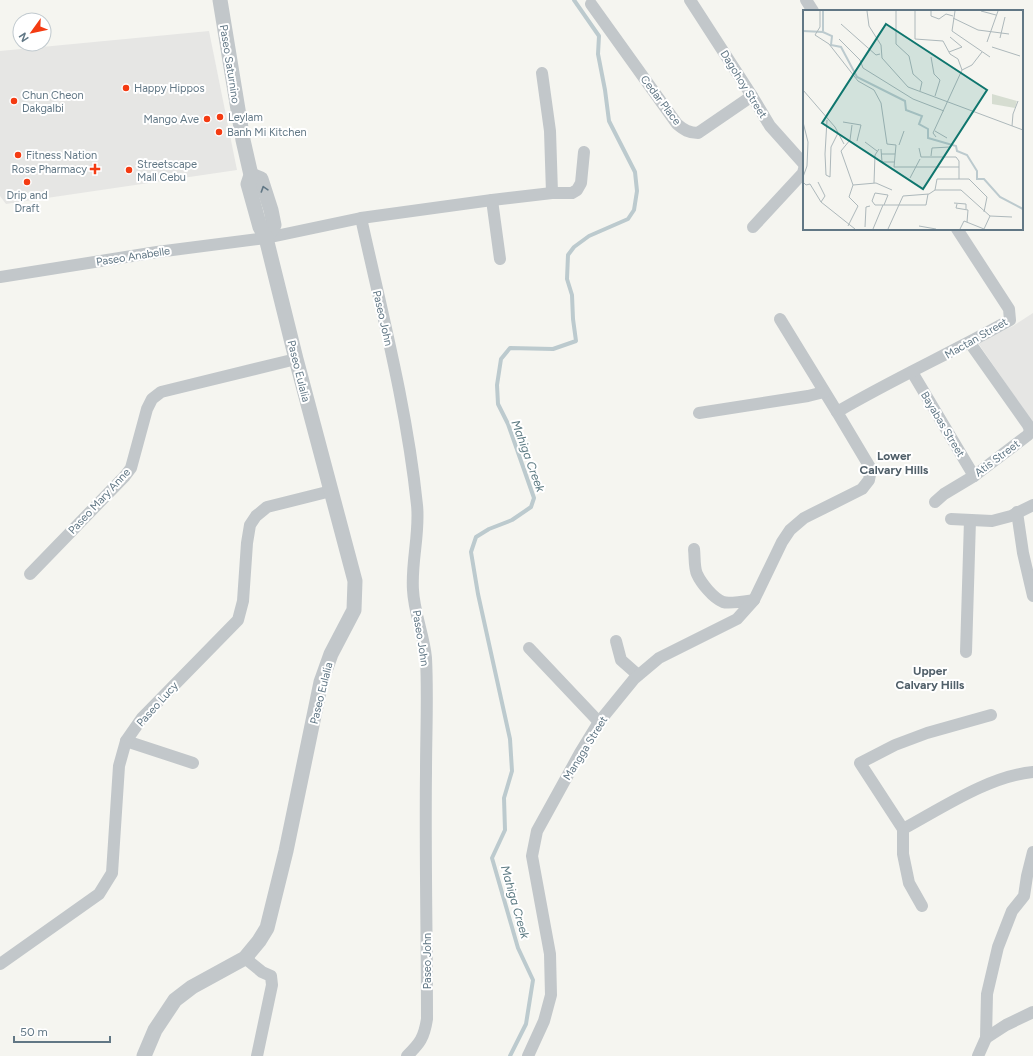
<svg xmlns="http://www.w3.org/2000/svg" width="1033" height="1056" viewBox="0 0 1033 1056" font-family="Figtree,sans-serif">
<rect width="100%" height="100%" fill="#f5f5f0"/>
<!-- built -->
<g fill="#e6e6e4">
<path d="M209 31 237 170 6 204 0 196V51Z"/>
<path d="M1033 313V423L978 343 1013 326Z"/>
</g>
<g fill="none" stroke-linecap="round" stroke-linejoin="round">
<!-- stream -->
<path stroke="#bccace" stroke-width="4" d="M510 1056 526 1024 533 980 518 948 492 858 505 830 504 798 512 771 510 739 478 594 471 552 476 537 489 529 512 520 531 507 534 498 508 424 498 404 497 385 501 359 510 348 553 349 576 341 573 319 572 295 567 279 568 255 574 247 589 236 628 219 634 210 637 191 635 172 609 121 605 90 598 54 599 36 574 0"/>
<!-- minor -->
<g stroke="#c2c7ca" stroke-width="12">
<path d="M690 0 752 96 770 126 804 164"/>
<path d="M806 0 813 11"/>
<path d="M591 4 677 124C684 130 689 133 698 133L752 96"/>
<path d="M542 73 550 131 552 193"/>
<path d="M492 200 500 259"/>
<path d="M361 218C382 313 407 408 417 505 420 533 411 562 413 590 414 613 424 635 426 658 428 696 426 734 426 772 425 854 427 937 427 1019 424 1038 420 1043 407 1056"/>
<path d="M753 227 803 173 804 169"/>
<path d="M0 277 157 252 266 238 361 218 492 200 552 193H572L577 190 581 183 584 152"/>
<path d="M780 319 837 412"/>
<path d="M912 372 974 476"/>
<path d="M699 413 808 396 824 392"/>
<path d="M935 502 944 494 974 476 1028 435 1030 430 1028 425 970 343"/>
<path d="M1017 512 1023 553 1033 596"/>
<path d="M951 519 992 521 1011 516 1033 505"/>
<path d="M694 549C695 557 694 568 697 574 701 583 713 598 723 602 729 604 747 601 754 600"/>
<path d="M30 574 125 476 131 468 147 409 152 399 161 392 296 359"/>
<path d="M616 641 621 660 638 675"/>
<path d="M529 648 599 722"/>
<path d="M966 652 970 520"/>
<path d="M126 741 193 763"/>
<path d="M903 829C942 808 989 776 1033 772"/>
<path d="M922 906 909 883 903 854V829L860 763 895 745 927 733 991 715"/>
<path d="M245 958 262 972 271 976 272 985 257 1056"/>
<path d="M0 964 99 894 112 873 119 766 126 741 142 718 238 620 243 601 247 543 250 525 256 516 267 507 331 491"/>
<path d="M986 1038 1006 1025 1033 1012"/>
<path d="M528 1056 544 1021 551 995 550 954 532 856 537 831 580 753 599 722 634 679 659 658 737 619 754 600 782 542 790 530 804 518 862 489 869 480 871 469 837 412C893 379 953 352 1010 320L1009 309 957 229"/>
<path d="M978 1056 986 1038 987 994 998 947 1012 911 1024 896 1027 876 1033 852"/>
</g>
<!-- tertiary -->
<g stroke="#c2c7ca" stroke-width="15">
<path d="M251 175 261 179 271 210 274 225 266 238"/>
<path d="M144 1056 155 1030 175 1000 192 987 245 958 259 941 267 928 286 851 321 682 331 654 354 610 355 581 296 359 266 238 260 227 248 184 251 175 243 140 220 0"/>
</g>
</g>
<!-- one-way arrows -->
<defs><path id="oneway-chevron" d="M-2-3.5L2.5 0L-2 3.5" fill="none" stroke-width="1.6" stroke-linecap="round" stroke-linejoin="round"/></defs>
<use stroke="#617785" href="#oneway-chevron" transform="translate(264 189) rotate(-108)"/>
<!-- markers -->
<g fill="#f43b12" stroke="#fff" stroke-width="1.5">
<circle cx="126" cy="88" r="4"/>
<circle cx="14" cy="101" r="4"/>
<circle cx="220" cy="117" r="4"/>
<circle cx="207" cy="119" r="4"/>
<circle cx="219" cy="132" r="4"/>
<circle cx="18" cy="155" r="4"/>
<path d="M93 163h4v4h4v4h-4v4h-4v-4h-4v-4h4z"/>
<circle cx="129" cy="170" r="4"/>
<circle cx="27" cy="182" r="4"/>
</g>
<g text-anchor="middle" stroke-width="4" stroke-linejoin="round" paint-order="stroke">
<!-- street labels -->
<g font-size="11" fill="#617785" stroke="#fff">
<text transform="translate(230 64) rotate(81)" y="4">Paseo Saturnino</text>
<text transform="translate(744 84) rotate(58)" y="4">Dagohoy Street</text>
<text transform="translate(661 100) rotate(53)" y="4">Cedar Place</text>
<text transform="translate(133 256) rotate(-9)" y="4">Paseo Anabelle</text>
<text transform="translate(383 318) rotate(77)" y="4">Paseo John</text>
<text transform="translate(976 338) rotate(-30)" y="4">Mactan Street</text>
<text transform="translate(299 371) rotate(76)" y="4">Paseo Eulalia</text>
<text transform="translate(943 424) rotate(59)" y="4">Bayabas Street</text>
<text transform="translate(997 458) rotate(-37)" y="4">Atis Street</text>
<text transform="translate(99 501) rotate(-47)" y="4">Paseo Mary Anne</text>
<text transform="translate(421 638) rotate(81)" y="4">Paseo John</text>
<text transform="translate(321 693) rotate(-76)" y="4">Paseo Eulalia</text>
<text transform="translate(157 704) rotate(-48)" y="4">Paseo Lucy</text>
<text transform="translate(585 748) rotate(-58)" y="4">Mangga Street</text>
<text transform="translate(427 961) rotate(-90)" y="4">Paseo John</text>
</g>
<!-- poi labels -->
<g font-size="11" fill="#617785" stroke="#fff" text-anchor="start">
<text x="134" y="92">Happy Hippos</text>
<text x="22" y="99">Chun Cheon<tspan x="22" dy="13">Dakgalbi</tspan></text>
<text x="228" y="121">Leylam</text>
<text x="199" y="123" text-anchor="end">Mango Ave</text>
<text x="227" y="136">Banh Mi Kitchen</text>
<text x="26" y="159">Fitness Nation</text>
<text x="137" y="168">Streetscape<tspan x="137" dy="13">Mall Cebu</tspan></text>
<text x="87" y="173" text-anchor="end">Rose Pharmacy</text>
<text x="27" y="199" text-anchor="middle">Drip and<tspan x="27" dy="13">Draft</tspan></text>
</g>
<!-- water labels -->
<g font-size="12" font-style="italic" fill="#5c7a82" stroke="#fff">
<text transform="translate(528 456) rotate(70)" y="4">Mahiga Creek</text>
<text transform="translate(515 902) rotate(74)" y="4">Mahiga Creek</text>
</g>
<!-- neighbourhood labels -->
<g font-size="12" font-weight="bold" fill="#505f69" stroke="#fff">
<text x="894" y="460">Lower<tspan x="894" dy="14">Calvary Hills</tspan></text>
<text x="930" y="675">Upper<tspan x="930" dy="14">Calvary Hills</tspan></text>
</g>
</g>
<!-- overview -->
<g transform="translate(803 10)">
<rect width="220" height="220" fill="#f5f5f0"/>
<path d="M189 84 214 91 212 98 189 94Z" fill="#d6ddd1"/>
<path fill="none" stroke="#bccace" stroke-width="2" d="M20 1V21M0 21 20 22 29 26 28 35 38 37 54 67 102 91 103 100 119 106 116 114 125 119V128L153 136 154 141 164 145 174 161V169H181L197 187 220 199"/>
<path fill="none" stroke="#adb8bb" stroke-width="1" d="M17 1V17L12 25 26 34 55 71 71 80 78 93 84 134 93 135 91 157H156M64 1 66 16 78 35 79 48 105 77 220 120M93 1V34L106 46 110 64 119 72 117 81M112 1V29L140 31 147 44 155 49 159 60 130 123 133 127M128 1V6L136 9 143 4 150 6M152 1 149 21 187 47M178 1 193 5M150 8 175 20 206 24M38 14 73 45 77 44M197 28 202 7M36 29 57 50 60 58 110 89 141 101M184 32 195 1M189 37 217 46M146 42 159 37 147 27M128 47 131 64 137 70 132 86M159 60 169 55 179 42M0 80 32 117 41 134M24 110 22 144 23 165 27 167M0 112 5 132 4 156 0 167M40 112 58 115 54 131M209 116 210 104 215 91M132 121 144 128M62 132 74 141M96 135 101 121M116 138 118 147H153L156 151V169M78 139 79 152H91M78 144H92M128 146 129 138 147 137M27 167 28 137 35 123M107 168 117 149M0 172 3 175 7 174 18 192 52 219M15 172 22 186 18 192M71 173 72 145 76 139M50 175 73 173 89 180M132 180 134 169H166L184 187 181 202M151 193 163 194V199M154 194 153 198 165 200 164 212M81 195 85 185 72 183 69 191 72 195H123L125 184M45 216 55 196 46 187 50 175 38 141 47 130 49 115M116 216 133 219M62 217 63 197 67 196M70 219 80 195M85 219 100 186 126 184 132 180H158L187 206 209 207M157 219 161 211 181 219M181 219 187 206"/>
<path fill="#0f766e" fill-opacity="0.15" stroke="#0f766e" stroke-width="2" d="M83 14 184 80 120 179 19 113Z"/>
<rect width="220" height="220" fill="none" stroke="#617785" stroke-width="2"/>
</g>
<!-- north arrow -->
<g transform="translate(32 32) rotate(237)"><circle r="19" fill="#ffffff" stroke="#c0c9ce"/>
<path d="M0-3L7 15L0 10L-7 15Z" fill="#f43b12"/>
<text y="-6" font-size="11" font-weight="bold" text-anchor="middle" fill="#617785">N</text>
</g>
<!-- scale -->
<path d="M14 1036v6h96v-6" fill="none" stroke="#617785" stroke-width="2"/>
<text x="20" y="1036" font-size="12" fill="#617785" stroke="#ffffff" stroke-width="3" paint-order="stroke">50 m</text>
</svg>
